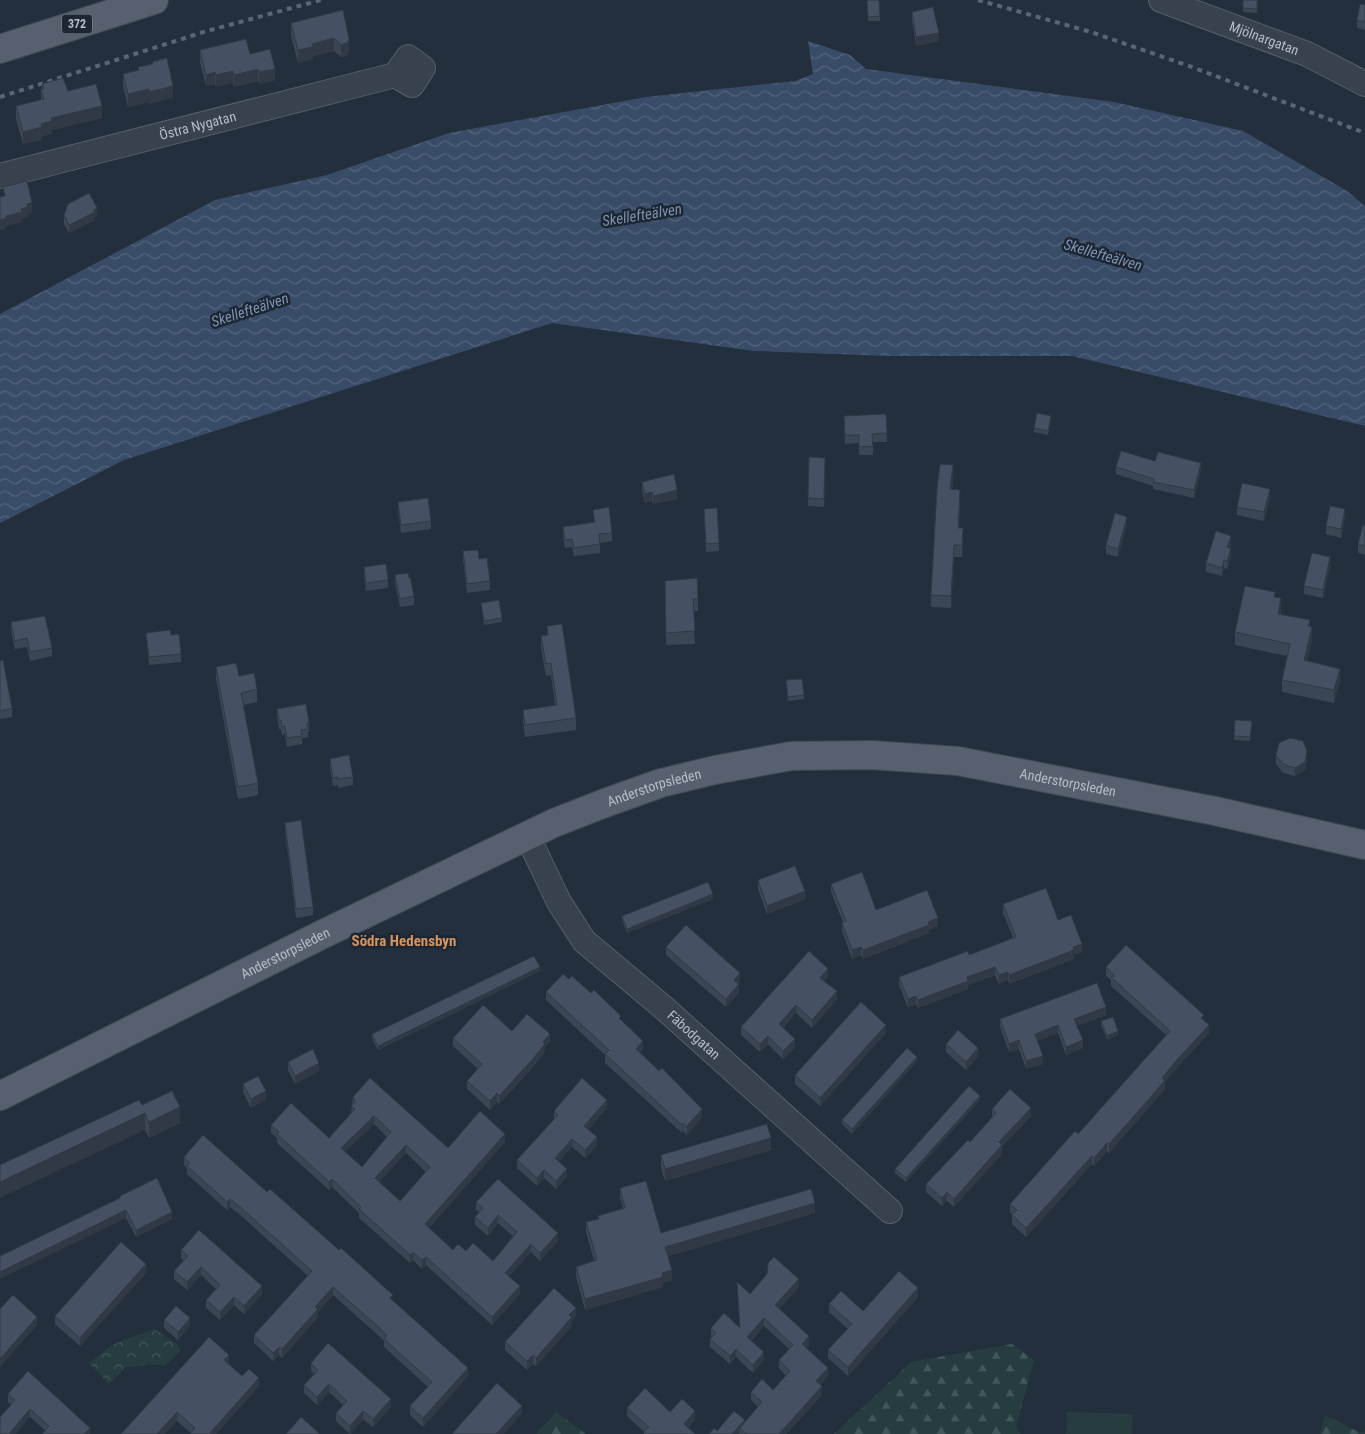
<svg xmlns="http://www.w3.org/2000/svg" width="1365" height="1434" viewBox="0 0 1365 1434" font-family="'Roboto Condensed',sans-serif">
<defs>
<pattern id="forest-firs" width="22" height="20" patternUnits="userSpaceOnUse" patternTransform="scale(1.25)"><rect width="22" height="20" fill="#263c3f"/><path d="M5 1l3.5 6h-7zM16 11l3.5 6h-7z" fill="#435659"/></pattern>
<pattern id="park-crowns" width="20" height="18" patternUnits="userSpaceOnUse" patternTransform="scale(1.25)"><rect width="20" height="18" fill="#263c3f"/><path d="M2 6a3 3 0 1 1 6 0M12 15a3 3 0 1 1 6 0" fill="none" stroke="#435659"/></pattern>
<pattern id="water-waves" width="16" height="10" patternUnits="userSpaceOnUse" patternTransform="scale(1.25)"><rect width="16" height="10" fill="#394c67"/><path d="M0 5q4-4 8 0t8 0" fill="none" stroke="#53647b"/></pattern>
</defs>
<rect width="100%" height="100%" fill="#242f3e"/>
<!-- green -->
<path fill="#263c3f" d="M1067 1412 1133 1414 1132 1434H1066Z"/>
<!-- forest -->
<g fill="url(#forest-firs)">
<path d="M1012 1344 1034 1360 1016 1427 1020 1434H834L911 1362Z"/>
<path d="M556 1412 586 1434H536Z"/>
<path d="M1325 1415 1361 1433 1365 1431V1434H1320Z"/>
</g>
<!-- park -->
<path fill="url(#park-crowns)" d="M154 1329 177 1344 181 1351 164 1366C150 1362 140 1367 126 1367L109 1384 89 1363 112 1345Z"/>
<!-- water -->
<path fill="url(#water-waves)" d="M808 41 850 55 866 69 1114 102 1243 131 1347 191 1365 206V426L1072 356H890L754 351 552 323 124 460 0 523V314L215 200 327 175 449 133 646 97 795 81 813 74Z"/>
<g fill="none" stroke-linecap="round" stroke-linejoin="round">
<defs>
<g id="minor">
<path id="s1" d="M1161 0 1307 54 1365 84"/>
<path id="s2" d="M0 176 395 75 408 57 423 68 412 85 395 75"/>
<path id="s3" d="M527 835 559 902 584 941 664 1008 890 1211"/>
</g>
<g id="major">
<path d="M0 49 154 0"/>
<path id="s4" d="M0 1096 321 935 554 823 605 803 661 783 715 770 791 756 871 755 958 761 1215 811 1365 845"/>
</g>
</defs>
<!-- minor casing -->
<use href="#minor" stroke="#565f6c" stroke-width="26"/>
<!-- major casing -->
<use href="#major" stroke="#414a57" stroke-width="30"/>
<!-- minor -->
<use href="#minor" stroke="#38414e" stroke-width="24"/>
<!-- major -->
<use href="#major" stroke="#56606e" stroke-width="28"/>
<!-- rail -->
<g stroke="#5a6575" stroke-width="4" stroke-dasharray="5 5" stroke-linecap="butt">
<path d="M978 0 1091 32 1192 67 1365 133"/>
<path d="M0 97 207 31 321 0"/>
</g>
</g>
<!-- wall -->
<g fill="#3b4654" fill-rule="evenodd">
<path d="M879 0 880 21H868L867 4Z"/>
<path d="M1243 0H1258L1257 13 1243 12Z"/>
<path d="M1365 5V34V30L1357 28V20Z"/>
<path d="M912 12 939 41 916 46 912 21Z"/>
<path d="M291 23 349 39V51L347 56 341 57 334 51 313 56V59L298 63 291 36Z"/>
<path d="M200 50 250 54 275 80 259 84 258 81 234 87 233 83 216 87 215 84 206 86 200 62Z"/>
<path d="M138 67 173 98 149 104V102L128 107 123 86V74L138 70Z"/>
<path d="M42 84 68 91 102 118 52 130V134L42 136V140L23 144 16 119V106L41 100V89H42Z"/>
<path d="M64 215 97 216 95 217V220L69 233 64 224Z"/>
<path d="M886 414 887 442H873V455H859V443L845 444 844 424Z"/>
<path d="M1051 420 1048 435 1034 432V428Z"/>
<path d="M825 458 824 507 808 506V498Z"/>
<path d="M1155 461 1201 470 1194 498 1153 489V486L1116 474V467Z"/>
<path d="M953 477 952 489 960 502 959 528 963 539 962 557H954L951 608 931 607V595Z"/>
<path d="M642 482 677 499 653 504 652 501 645 503 642 491Z"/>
<path d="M1270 498 1264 521 1237 515V507Z"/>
<path d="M398 502 431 521V529L401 533 398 510Z"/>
<path d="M704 509 719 543V551L706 552Z"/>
<path d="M593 510 612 533V541L600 543V553L574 556 572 547 565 548 563 536V527L594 522Z"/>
<path d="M1345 517 1341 538 1326 534V526Z"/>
<path d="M1127 525 1118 557 1106 554V545Z"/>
<path d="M1365 526V555L1358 553V544Z"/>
<path d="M1231 544 1230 548 1231 557 1227 569 1224 568 1222 576 1206 572V563Z"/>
<path d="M463 551 479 559 490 581V590L467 593 463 560Z"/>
<path d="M1330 566 1323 598 1304 594V586Z"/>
<path d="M364 567 388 580V588L366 591 364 576Z"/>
<path d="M395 575 414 596V605L400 607 395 583Z"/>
<path d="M665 581 698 599V611H693L695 644 666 645Z"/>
<path d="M1275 597 1281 610V614L1310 627 1312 640 1307 661 1340 681 1334 703 1282 692V680L1287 656 1235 645V632Z"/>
<path d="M481 603 502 618V622L484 625Z"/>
<path d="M11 622 52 648V656L30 661 27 647 15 649 11 631Z"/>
<path d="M547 626 576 718V730L525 737 523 721V710L555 705 551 675 546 676 541 648V636L547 635Z"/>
<path d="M146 633 171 635 181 654V662L149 665Z"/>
<path d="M0 661 12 708V717L0 719Z"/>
<path d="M216 667 239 676 257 689V702L243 705 258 783V795L238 799 216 679Z"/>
<path d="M786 680 804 695V699L788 701Z"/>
<path d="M277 709 309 723V731L308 732V737L302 738V744L287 747 285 734 282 735 281 729H279L277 717Z"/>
<path d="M1252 725 1250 741 1234 740V736Z"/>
<path d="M1276 755 1307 759 1305 770 1295 776 1283 773 1276 764Z"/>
<path d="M330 759 353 777V785L338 788V785L333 786 330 768Z"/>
<path d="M285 823 313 907V915L296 918 285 831Z"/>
<path d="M758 880 805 899 767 914 758 889Z"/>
<path d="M831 884 876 910 938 926 929 930V933L863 959 861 955 852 959 842 931V923L843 922 831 892Z"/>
<path d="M713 899 627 933 622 920V916Z"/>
<path d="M1003 904 1058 920 1082 952 1074 955V959L1009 984 1008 980 999 984 995 975 968 985V989L918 1008 916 1004 908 1008 899 985V977L969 955 1013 938 1003 913Z"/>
<path d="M666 947 740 981 738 983 739 993 726 1007 666 955Z"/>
<path d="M1106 967 1204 1020 1209 1033 1174 1071 1165 1082V1089L1149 1107 1109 1153 1107 1151 1094 1166 1092 1164 1026 1237 1012 1224V1215L1010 1212V1204L1078 1134 1166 1035 1111 986V980L1106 976Z"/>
<path d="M540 971 378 1050 372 1038V1034Z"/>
<path d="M828 977 824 981 837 999 812 1028 796 1013 783 1028 795 1047 783 1059 768 1044 760 1052 741 1035V1027Z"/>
<path d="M569 979 621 1020 643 1049 640 1052 702 1118 687 1135 683 1131 682 1133 605 1063V1055L546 1000V992Z"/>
<path d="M1106 1015 1077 1026 1083 1048 1066 1055 1058 1033 1037 1041 1043 1064 1026 1069 1019 1049 1009 1052 1000 1027V1019Z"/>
<path d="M1101 1021 1118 1035 1107 1040 1101 1025Z"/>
<path d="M512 1031 550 1042 545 1047V1052L531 1069 499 1104 497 1102 490 1110 467 1089V1081L478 1069 453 1046V1038Z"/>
<path d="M886 1033 820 1106 795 1084V1075Z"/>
<path d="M946 1044 978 1056 966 1070 946 1052Z"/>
<path d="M917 1061 852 1134 842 1124V1120Z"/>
<path d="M288 1062 319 1071 295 1084 288 1070Z"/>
<path d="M243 1084 266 1099 251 1108 243 1092Z"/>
<path d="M353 1097 448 1148 505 1142 429 1228 453 1250 466 1251 493 1261 513 1236 498 1223 488 1236 475 1225V1217L479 1212 476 1210V1202L558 1241 540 1261 531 1252 509 1276 520 1294 492 1325 426 1265 422 1269 413 1260 410 1263 359 1218V1213L332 1187 329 1190 277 1143V1138L271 1133V1125L329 1138 351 1113ZM374 1124 387 1137 362 1167 345 1152ZM406 1153 426 1172 400 1201 379 1182Z"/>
<path d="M980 1100 906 1182 895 1173V1169Z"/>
<path d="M142 1105 180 1123 149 1138 145 1130Z"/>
<path d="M607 1108 588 1130 597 1146 585 1158 572 1147 559 1161 567 1177 556 1189 544 1178 537 1186 517 1168V1160L554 1119V1111Z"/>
<path d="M992 1109 1031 1116 1002 1147V1154L954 1207 947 1201 942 1206 926 1192V1184L970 1142 992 1118Z"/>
<path d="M771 1150 665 1181 661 1168V1155Z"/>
<path d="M184 1157 267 1192 393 1301 468 1376 423 1427 410 1415V1406L428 1387 384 1347V1341L380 1337 333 1295 318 1312V1317L282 1358 279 1355 273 1361 254 1343V1335L308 1276 238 1213 230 1207 227 1210 187 1174V1169L184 1165Z"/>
<path d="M620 1188 661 1233 815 1213 668 1256 672 1280 663 1283V1287L585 1310 576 1277V1267L594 1261 586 1232V1222L598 1219V1216L623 1208 620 1198Z"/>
<path d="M120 1196 172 1219 136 1237 126 1218Z"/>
<path d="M181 1250 262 1294 244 1314 234 1305 220 1320 206 1308V1300L216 1289 201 1275 187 1290 174 1279V1271L184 1261 181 1258Z"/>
<path d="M146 1273 80 1346 55 1324V1316Z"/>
<path d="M737 1282 750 1294 799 1287 779 1309 809 1344 806 1348 828 1376 820 1385 822 1395 786 1434H709L745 1423 758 1407 751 1400V1392L773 1390 786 1376 779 1368V1360L789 1349 764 1326 751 1341 764 1360 753 1373 736 1357 730 1364 710 1347V1339L712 1337 711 1336V1328L740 1327Z"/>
<path d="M918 1297 848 1376 828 1358V1350L848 1329 829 1312V1304L863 1311Z"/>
<path d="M576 1316 572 1320V1326L536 1366 533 1364 527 1370 505 1350V1342Z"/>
<path d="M164 1320 190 1326 178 1340 164 1328Z"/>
<path d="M228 1363 242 1376 259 1386 216 1434H190L191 1433 177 1421 121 1434Z"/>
<path d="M311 1363 391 1407 373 1427 363 1419 350 1434 336 1421V1413L343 1405 329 1392 317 1405 304 1393V1385L314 1374 311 1371Z"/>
<path d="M8 1394 90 1434 45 1430 30 1417 8 1402Z"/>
<path d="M627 1408 670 1412 695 1419 688 1428 695 1434H644V1432L627 1416Z"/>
</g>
<!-- shaded-wall -->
<g fill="#303945">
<path d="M939 33V41L916 46V37Z"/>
<path d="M334 38V51L313 56V59L298 63V50L312 44Z"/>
<path d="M349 39V51L347 56 341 57V45Z"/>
<path d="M258 69V81L234 87V75Z"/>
<path d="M275 69V80L259 84V72Z"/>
<path d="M233 71V83L216 87V75Z"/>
<path d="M215 72V84L206 86V75Z"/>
<path d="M173 86V98L149 104V92Z"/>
<path d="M149 89V102L128 107V94Z"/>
<path d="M102 106V118L52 130V134L42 136V140L23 144V132L41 124 51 118Z"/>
<path d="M32 203V213L28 214V217L22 219V222L6 226V229L0 230V220L6 216 21 209 27 204Z"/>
<path d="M97 208V216L95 217V220L69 233V225Z"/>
<path d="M1201 463V470L1194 498V490Z"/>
<path d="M953 465V477L950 501V489Z"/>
<path d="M1270 489V498L1264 521V512Z"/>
<path d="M677 490V499L653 504V496Z"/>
<path d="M652 492V501L645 503V494Z"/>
<path d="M1345 509V517L1341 538V529Z"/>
<path d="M1127 517V525L1118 557V549Z"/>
<path d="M1231 536V544L1227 556V548Z"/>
<path d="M954 545V557L951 608V596Z"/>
<path d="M1231 548V557L1227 569V561Z"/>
<path d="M1330 557V566L1323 598V590Z"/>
<path d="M1224 560V568L1222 576V568Z"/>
<path d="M1281 598V610L1278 626V614Z"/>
<path d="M1310 620V632L1312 627V640L1304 673V660L1308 626Z"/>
<path d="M1340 669V681L1334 703V690Z"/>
<path d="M1307 751V759L1305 770 1295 776V768Z"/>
<path d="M805 891V899L767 914V906Z"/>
<path d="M713 894V899L627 933V929Z"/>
<path d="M938 918V926L929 930V933L863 959V950Z"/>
<path d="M1082 944V952L1074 955V959L1009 984V975L1073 947Z"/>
<path d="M861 947V955L852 959V950Z"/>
<path d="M540 967V971L378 1050V1046Z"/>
<path d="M995 967V975L968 985V989L918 1008V1000L967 977Z"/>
<path d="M828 969V977L820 986V978Z"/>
<path d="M1008 972V980L999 984V975Z"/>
<path d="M740 973V981L734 988V980Z"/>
<path d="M739 984V993L726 1007V999Z"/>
<path d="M837 991V999L812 1028V1020Z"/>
<path d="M916 996V1004L908 1008V999Z"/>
<path d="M796 1005V1013L779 1032V1024Z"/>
<path d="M1106 1007V1015L1074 1027V1019Z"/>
<path d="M886 1025V1033L820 1106V1098Z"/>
<path d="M1058 1025V1033L1035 1042V1034Z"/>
<path d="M1209 1025V1033L1174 1071 1165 1082V1089L1109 1153V1144L1174 1063Z"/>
<path d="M1118 1031V1035L1107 1040V1036Z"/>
<path d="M550 1034V1042L545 1047V1052L499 1104V1096Z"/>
<path d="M768 1036V1044L760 1052V1044Z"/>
<path d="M795 1039V1047L783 1059V1051Z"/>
<path d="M1019 1040V1049L1009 1052V1044Z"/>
<path d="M1083 1040V1048L1066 1055V1047Z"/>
<path d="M643 1041V1049L636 1057V1049Z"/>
<path d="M978 1048V1056L966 1070V1062Z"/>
<path d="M1043 1056V1064L1026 1069V1061Z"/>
<path d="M917 1057V1061L852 1134V1129Z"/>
<path d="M319 1063V1071L295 1084V1076Z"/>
<path d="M266 1091V1099L251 1108V1099Z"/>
<path d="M497 1093V1102L490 1110V1101Z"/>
<path d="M980 1096V1100L906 1182V1178Z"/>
<path d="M607 1100V1108L584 1134V1126Z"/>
<path d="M180 1107V1123L149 1138V1122Z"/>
<path d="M1031 1108V1116L1002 1147V1154L954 1207V1199L999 1142Z"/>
<path d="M702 1109V1118L687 1135V1126Z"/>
<path d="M145 1113V1130L0 1198V1182Z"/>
<path d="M374 1116V1124L341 1156V1148Z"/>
<path d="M683 1123V1131L682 1133V1125Z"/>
<path d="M505 1134V1142L425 1232V1224Z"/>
<path d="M597 1137V1146L585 1158V1150Z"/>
<path d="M771 1138V1150L665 1181V1169Z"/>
<path d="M572 1139V1147L555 1166V1158Z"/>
<path d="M1107 1143V1151L1094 1166V1158Z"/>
<path d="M406 1145V1153L375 1186V1178Z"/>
<path d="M1092 1156V1164L1026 1237V1228Z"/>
<path d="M567 1169V1177L556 1189V1181Z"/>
<path d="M544 1170V1178L537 1186V1178Z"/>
<path d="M332 1179V1187L329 1190V1182Z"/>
<path d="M947 1192V1201L942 1206V1198Z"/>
<path d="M230 1199V1207L227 1210V1202Z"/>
<path d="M815 1203V1213L665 1257V1247Z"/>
<path d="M126 1210V1218L0 1279V1272Z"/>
<path d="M172 1212V1219L136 1237V1230Z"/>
<path d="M498 1215V1223L488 1236V1228Z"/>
<path d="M558 1233V1241L540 1261V1253Z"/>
<path d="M531 1244V1252L505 1281V1273Z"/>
<path d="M413 1252V1260L410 1263V1255Z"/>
<path d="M426 1257V1265L422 1269V1260Z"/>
<path d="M146 1264V1273L80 1346V1338Z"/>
<path d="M201 1267V1275L187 1290V1282Z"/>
<path d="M672 1270V1280L663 1283V1287L585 1310V1299Z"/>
<path d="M799 1279V1287L775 1313V1305Z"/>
<path d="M262 1286V1294L244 1314V1306Z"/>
<path d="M520 1286V1294L492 1325V1317Z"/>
<path d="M333 1287V1295L318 1312V1317L282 1358V1349L315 1307Z"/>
<path d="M918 1288V1297L848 1376V1367Z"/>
<path d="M234 1297V1305L220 1320V1312Z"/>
<path d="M576 1308V1316L572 1320V1326L536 1366V1358Z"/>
<path d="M37 1317V1325L0 1367V1359Z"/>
<path d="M190 1318V1326L178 1340V1332Z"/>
<path d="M764 1318V1326L747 1345V1337Z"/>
<path d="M809 1336V1344L802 1353V1344Z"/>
<path d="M279 1347V1355L273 1361V1353Z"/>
<path d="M736 1349V1357L730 1364V1356Z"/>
<path d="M764 1352V1360L753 1373V1365Z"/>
<path d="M229 1355V1363L224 1368V1360Z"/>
<path d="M533 1355V1364L527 1370V1361Z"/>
<path d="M468 1368V1376L423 1427V1418Z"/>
<path d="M828 1368V1376L816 1389V1381Z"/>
<path d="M259 1378V1386L216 1434H209Z"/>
<path d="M329 1384V1392L317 1405V1397Z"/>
<path d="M822 1386V1395L786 1434H779Z"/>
<path d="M391 1399V1407L373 1427V1419Z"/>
<path d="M522 1406V1414L504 1434H496Z"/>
<path d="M30 1409V1417L16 1434H9Z"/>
<path d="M363 1411V1419L350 1434V1426Z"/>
<path d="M695 1411V1419L684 1432V1424Z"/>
<path d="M177 1412V1421L165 1434H157Z"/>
<path d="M745 1420V1428H740L739 1434H732Z"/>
<path d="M90 1428V1434H84Z"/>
</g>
<!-- building -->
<g fill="#455162" stroke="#303945" fill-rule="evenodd">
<path d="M867 0H879L880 16 868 17Z"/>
<path d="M1243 0H1257V9L1243 8Z"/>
<path d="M1360 4 1365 5V22L1357 20Z"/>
<path d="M933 7 939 33 916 37 912 12Z"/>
<path d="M343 10 349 39 347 43 341 45 334 38 312 44 313 47 298 50 291 23Z"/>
<path d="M246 39 250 54 270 49 275 69 259 72 258 69 234 75 233 71 216 75 215 72 206 75 200 50Z"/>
<path d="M167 58 173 86 149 92V89L128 94 123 74 139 70 138 67 153 64 152 62Z"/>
<path d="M63 78 68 91 96 84 102 106 51 118 52 121 41 124 42 127 23 132 16 106 44 99 41 89H44L42 84Z"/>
<path d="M27 181 32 203 27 204 28 207 21 209 22 212 6 216V218L0 220V197L5 196 3 187Z"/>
<path d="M89 193 97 208 94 210 95 212 69 225 64 215 68 204Z"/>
<path d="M1037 413 1051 416 1048 431 1034 428Z"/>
<path d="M886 414 887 433 872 434 873 446 859 447V435H845L844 416Z"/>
<path d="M1121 451 1155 461 1158 452 1201 463 1194 490 1153 482 1154 479 1116 467Z"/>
<path d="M809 457 825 458 824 499 808 498Z"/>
<path d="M940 464 953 465 950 489 960 490 958 528H963L962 545H954L951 596 931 595 937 489Z"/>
<path d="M674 474 677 490 653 496 652 492 645 494 642 482Z"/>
<path d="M1242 483 1270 489 1264 512 1237 507Z"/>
<path d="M428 498 431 521 401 525 398 502Z"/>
<path d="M1330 506 1345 509 1341 529 1326 526Z"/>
<path d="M609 507 612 533 599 534 600 544 574 548 572 539 565 540 563 527 595 522 593 510Z"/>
<path d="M717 508 719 543 706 544 704 509Z"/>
<path d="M1115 513 1127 517 1118 549 1106 545Z"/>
<path d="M1363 525 1365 526V546L1358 544Z"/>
<path d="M1216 531 1231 536 1227 548H1231L1227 561 1224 560 1222 568 1206 563Z"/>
<path d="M478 550 479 559 487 558 490 581 467 584 463 551Z"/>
<path d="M1312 553 1330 557 1323 590 1304 586Z"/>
<path d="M386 564 388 580 366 583 364 567Z"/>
<path d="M408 573 409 578 410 577 414 596 400 599 395 575Z"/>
<path d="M697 578 698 599H693L695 631 666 633 665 581Z"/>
<path d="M1245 586 1275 592 1274 597 1281 598 1278 614 1310 620 1308 626 1312 627 1304 660 1340 669 1334 690 1282 680 1290 644 1235 632Z"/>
<path d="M499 600 502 618 484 621 481 603Z"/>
<path d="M45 616 52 648 30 652 27 638 15 641 11 622Z"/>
<path d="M562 624 576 718 525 725 523 710 557 705 551 663 546 664 541 636 548 635 547 626Z"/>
<path d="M170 630 171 635 179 634 181 654 149 657 146 633Z"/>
<path d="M3 660 12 708 0 711V661Z"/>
<path d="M236 663 239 676 254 673 257 689 241 693 258 783 238 787 216 667Z"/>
<path d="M802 679 804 695 788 697 786 680Z"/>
<path d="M306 704 309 723H307L308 729 301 730 302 736 287 738 285 726 282 727 281 720H279L277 709Z"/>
<path d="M1235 720 1252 721 1250 737 1234 736Z"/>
<path d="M1290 738 1303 741 1307 751 1305 762 1295 768 1283 764 1276 755 1279 743Z"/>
<path d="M349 755 353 777 338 779V777L333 778 330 759Z"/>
<path d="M301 820 313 907 296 909 285 823Z"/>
<path d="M795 866 805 891 767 906 758 880Z"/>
<path d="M862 872 876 910 927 890 938 918 928 922 929 925 863 950 861 947 852 950 842 923 846 921 831 884Z"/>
<path d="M708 882 713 894 627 929 622 916Z"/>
<path d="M1046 888 1058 920 1071 915 1082 944 1073 947 1074 950 1009 975 1008 972 999 975 995 967 967 977 968 981 918 1000 916 996 908 999 899 977 968 951 969 955 1016 937 1003 904Z"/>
<path d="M686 925 740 973 734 980 739 984 726 999 666 947Z"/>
<path d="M1126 945 1204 1015 1201 1018 1209 1025 1174 1063 1162 1078 1165 1080 1149 1099 1109 1144 1107 1143 1094 1158 1092 1156 1026 1228 1012 1215 1017 1210 1010 1204 1075 1131 1078 1134 1170 1031 1111 977 1115 976 1106 967Z"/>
<path d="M809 951 828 969 820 978 837 991 812 1020 796 1005 779 1024 795 1039 783 1051 768 1036 760 1044 741 1027Z"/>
<path d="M534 956 540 967 378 1046 372 1034Z"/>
<path d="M563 974 569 979 572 976 591 993 594 990 621 1016 619 1018 643 1041 636 1049 659 1071 662 1068 702 1109 687 1126 683 1123 682 1125 605 1054 609 1050 546 992Z"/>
<path d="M1097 983 1106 1007 1074 1019 1083 1040 1066 1047 1058 1025 1035 1034 1043 1056 1026 1061 1019 1040 1009 1044 1000 1019Z"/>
<path d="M861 1002 886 1025 820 1098 795 1075Z"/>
<path d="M483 1005 512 1031 527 1014 550 1034 543 1042 545 1044 531 1061 499 1096 497 1093 490 1101 467 1081 482 1064 453 1038Z"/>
<path d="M1113 1017 1118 1031 1107 1036 1101 1021Z"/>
<path d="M958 1030 978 1048 966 1062 946 1044Z"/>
<path d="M907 1048 917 1057 852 1129 842 1120Z"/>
<path d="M313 1049 319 1063 295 1076 288 1062Z"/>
<path d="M258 1076 266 1091 251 1099 243 1084Z"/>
<path d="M370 1078 448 1148 480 1111 505 1134 425 1224 453 1250 458 1244 466 1251 473 1243 493 1261 517 1232 498 1215 488 1228 475 1217 483 1208 476 1202 498 1179 558 1233 540 1253 531 1244 505 1273 520 1286 492 1317 426 1257 422 1260 413 1252 410 1255 359 1209 361 1207 332 1179 329 1182 277 1134 279 1132 271 1125 291 1103 329 1138 355 1109 351 1106 356 1101 353 1097ZM374 1116 391 1132 362 1167 341 1148ZM406 1145 430 1167 400 1201 375 1178Z"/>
<path d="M582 1078 607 1100 584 1126 597 1137 585 1150 572 1139 555 1158 567 1169 556 1181 544 1170 537 1178 517 1160 558 1115 554 1111Z"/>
<path d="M969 1086 980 1096 906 1178 895 1169Z"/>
<path d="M1010 1089 1031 1108 999 1142 1002 1145 954 1199 947 1192 942 1198 926 1184 968 1140 970 1142 996 1113 992 1109Z"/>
<path d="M172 1091 180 1107 149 1122 145 1113 0 1182V1165L139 1100 142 1105Z"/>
<path d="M767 1124 771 1138 665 1169 661 1155Z"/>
<path d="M203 1135 267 1192 270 1189 339 1250 341 1248 393 1295 390 1298 468 1368 423 1418 410 1406 432 1382 384 1339 387 1336 380 1328 333 1287 315 1307 318 1309 282 1349 279 1347 273 1353 254 1335 312 1271 238 1205 230 1199 227 1202 187 1166 190 1163 184 1157Z"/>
<path d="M157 1178 172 1212 136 1230 126 1210 0 1272V1256L120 1198V1196Z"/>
<path d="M646 1181 661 1233 811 1189 815 1203 665 1247 672 1270 662 1273 663 1277 585 1299 576 1267 597 1260 586 1222 599 1219 598 1216 625 1208 620 1188Z"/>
<path d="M199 1230 262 1286 244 1306 234 1297 220 1312 206 1300 220 1285 201 1267 187 1282 174 1271 188 1256 181 1250Z"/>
<path d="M121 1242 146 1264 80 1338 55 1316Z"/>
<path d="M774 1257 799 1279 775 1305 809 1336 802 1344 828 1368 816 1381 822 1386 779 1434H746L740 1428 762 1402 751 1392 762 1379 773 1390 790 1371 779 1360 793 1345 764 1318 747 1337 764 1352 753 1365 736 1349 730 1356 710 1339 716 1333 711 1328 724 1313 740 1328 737 1282 750 1294 767 1274 768 1263Z"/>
<path d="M899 1271 918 1288 848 1367 828 1350 852 1324 829 1304 841 1291 863 1311Z"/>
<path d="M554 1288 576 1308 569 1315 572 1317 536 1358 533 1355 527 1361 505 1342Z"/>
<path d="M13 1295 37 1317 0 1359V1309Z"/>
<path d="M176 1306 190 1318 178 1332 164 1320Z"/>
<path d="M209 1337 229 1355 224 1360 242 1376 249 1369 259 1378 209 1434H190L195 1428 177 1412 157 1434H121Z"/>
<path d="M328 1343 391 1399 373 1419 363 1411 350 1426 336 1413 347 1401 329 1384 317 1397 304 1385 318 1370 311 1363Z"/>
<path d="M28 1371 90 1428 84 1434H42L49 1426 30 1409 9 1434H0V1417L15 1400 8 1394Z"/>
<path d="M497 1383 522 1406 496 1434H452Z"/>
<path d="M645 1388 670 1412 682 1399 695 1411 684 1424 695 1434H646L644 1432 649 1427 627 1408Z"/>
<path d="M734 1411 745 1420 732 1434H709L714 1428 717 1431Z"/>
<path d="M301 1417 320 1434H286Z"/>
</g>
<g text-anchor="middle" stroke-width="5" stroke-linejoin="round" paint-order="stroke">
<!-- shield labels -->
<rect fill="#1d2633" stroke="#878f9c" stroke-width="1" x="62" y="14.5" width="30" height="19" rx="4"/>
<g font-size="12" font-weight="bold" fill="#b4bcc9">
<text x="77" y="28">372</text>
</g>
<!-- street labels -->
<g font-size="14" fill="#b4bcc9" stroke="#1d2633">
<text dy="5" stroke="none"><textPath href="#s1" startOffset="110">Mjölnargatan</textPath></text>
<text dy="5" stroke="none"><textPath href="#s2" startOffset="204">Östra Nygatan</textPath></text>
<text dy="5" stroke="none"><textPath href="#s4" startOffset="1144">Anderstorpsleden</textPath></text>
<text dy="5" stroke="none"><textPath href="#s4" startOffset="724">Anderstorpsleden</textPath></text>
<text dy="5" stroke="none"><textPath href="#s4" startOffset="319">Anderstorpsleden</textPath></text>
<text dy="5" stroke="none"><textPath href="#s3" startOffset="265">Fäbodgatan</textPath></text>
</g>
<!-- water labels -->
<g font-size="15" font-style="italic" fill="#7c92b1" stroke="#1d2633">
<text transform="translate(642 215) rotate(-9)" y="5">Skellefteälven</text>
<text transform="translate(1103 255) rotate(16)" y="5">Skellefteälven</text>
<text transform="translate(250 310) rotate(-18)" y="5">Skellefteälven</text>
</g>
<!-- neighbourhood labels -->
<g font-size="15" font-weight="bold" fill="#d59563" stroke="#1d2633">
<text x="404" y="946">Södra Hedensbyn</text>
</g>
</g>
</svg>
